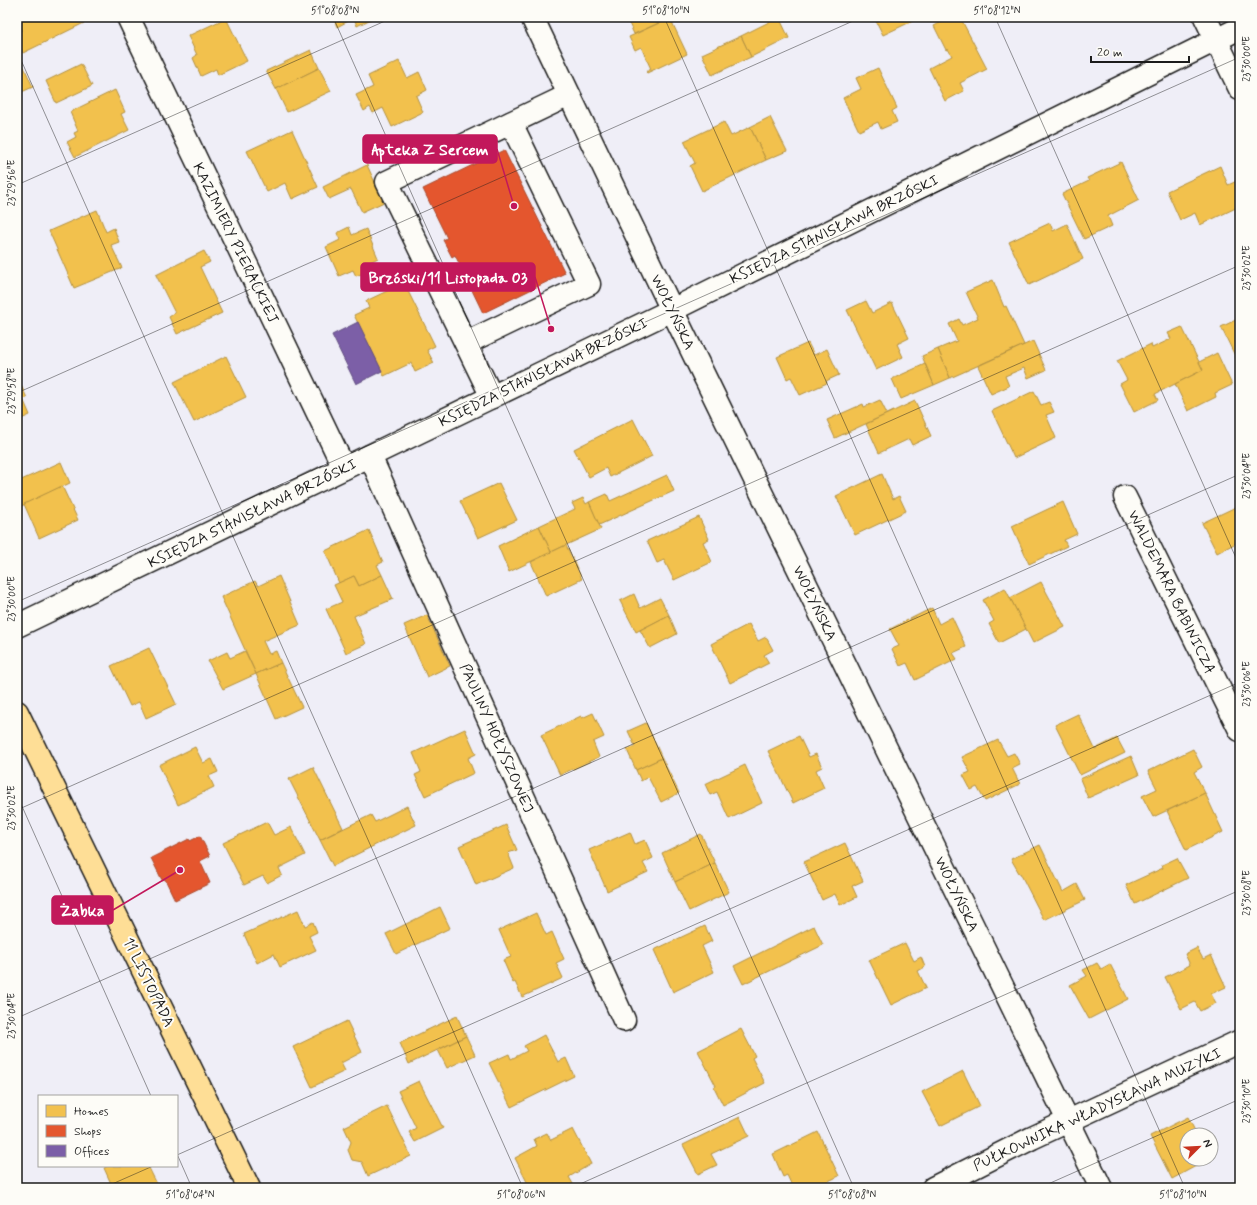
<svg xmlns="http://www.w3.org/2000/svg" width="1257" height="1205" viewBox="0 0 1257 1205" font-family="Mynerve,sans-serif">
<rect width="100%" height="100%" fill="#efeef7"/>
<filter id="ink" filterUnits="userSpaceOnUse"><feTurbulence type="fractalNoise" baseFrequency=".025" numOctaves="2"/><feDisplacementMap in="SourceGraphic" scale="8" xChannelSelector="R" yChannelSelector="G"/><feConvolveMatrix kernelMatrix="1 2 1 2 8 2 1 2 1" color-interpolation-filters="sRGB"/></filter>
<g filter="url(#ink)">
<!-- homes -->
<g fill="#f2c14e" stroke="#b2903f">
<path d="M17 17H86L88 21 23 53 17 40V32L22 30 17 20Z"/>
<path d="M333 17H375L357 26 354 18 337 27Z"/>
<path d="M626 17H669L670 18 634 34Z"/>
<path d="M779 17 789 38 751 57 741 36Z"/>
<path d="M874 17H921L883 35Z"/>
<path d="M951 17H960L987 69 960 83 964 91 945 101 929 68 952 56 948 49 946 50 934 26Z"/>
<path d="M226 18 247 61 218 75 216 69 201 76 193 58 197 55 188 36Z"/>
<path d="M670 18 687 54 647 73 646 72 651 69 641 47 635 50 629 37Z"/>
<path d="M741 36 751 57 712 75 702 54Z"/>
<path d="M311 50 319 68 276 89 266 71Z"/>
<path d="M20 58 33 87 17 94V60Z"/>
<path d="M399 61 407 78 419 72 427 90 416 96 423 112 392 127 383 108 373 113 370 107 364 111 356 95 373 87 368 76Z"/>
<path d="M81 64 92 86 56 103 46 81Z"/>
<path d="M319 68 331 91 287 112 276 89Z"/>
<path d="M878 68 897 108 892 111 897 122 881 129 878 122 859 131 843 98 861 89 856 78Z"/>
<path d="M115 90 125 112 121 114 129 130 75 157 67 142 76 137 74 133 78 131 70 112Z"/>
<path d="M770 117 787 151 766 160 750 127Z"/>
<path d="M724 122 731 136 750 127 766 160 702 191 690 166 695 163 684 141Z"/>
<path d="M292 130 318 187 292 199 285 183 267 192 247 151Z"/>
<path d="M1121 162 1139 200 1108 216 1112 226 1084 239 1062 194 1089 181 1087 178Z"/>
<path d="M367 165 384 202 362 212 351 189 329 199 323 187Z"/>
<path d="M1220 166 1228 185 1237 181 1240 188V206L1200 225 1195 213 1180 220 1167 191Z"/>
<path d="M97 210 106 232 114 228 119 242 111 245 122 268 74 288 49 231Z"/>
<path d="M1050 223 1053 231 1067 224 1083 259 1029 285 1009 242Z"/>
<path d="M349 227 352 235 366 229 378 258 366 264 369 271 356 276 353 270 339 276 326 247 340 240 337 233Z"/>
<path d="M204 251 210 262 200 267 222 313 177 334 169 317 175 313 156 275Z"/>
<path d="M993 280 1004 307 1006 306 1024 345 950 378 938 349 957 341 949 324 959 319 962 325 978 318 966 292Z"/>
<path d="M404 283 435 346 427 350 434 363 415 372 411 363 384 376 354 315 369 308 366 301Z"/>
<path d="M866 301 872 313 892 303 909 338 897 344 903 357 876 370 847 310Z"/>
<path d="M1240 318V366L1221 327Z"/>
<path d="M1182 327 1203 370 1155 394 1158 400 1134 412 1120 384 1127 380 1117 361 1151 344 1152 348 1171 339 1168 333Z"/>
<path d="M1033 341 1046 370 1028 378 1024 368 1005 376 1009 386 991 394 978 366Z"/>
<path d="M808 343 814 355 827 349 839 375 826 381 827 383 800 395 791 377 787 379 777 357Z"/>
<path d="M938 349 950 378 934 385 922 356Z"/>
<path d="M1217 353 1232 385 1215 393 1216 397 1188 411 1175 384 1203 370 1199 362Z"/>
<path d="M226 356 246 397 194 422 174 382Z"/>
<path d="M925 364 934 385 901 399 892 379Z"/>
<path d="M17 377 27 398 23 399 30 415 17 421Z"/>
<path d="M1034 391 1041 405 1049 402 1054 412 1046 415 1056 438 1014 458 992 411Z"/>
<path d="M880 400 887 414 835 438 827 420 863 404 864 407Z"/>
<path d="M915 401 931 436 912 445 909 439 879 453 866 424Z"/>
<path d="M633 419 652 456 610 477 606 468 589 477 574 449Z"/>
<path d="M61 462 70 483 17 508V482Z"/>
<path d="M882 474 893 499 899 496 906 511 855 535 836 496Z"/>
<path d="M667 475 674 491 599 525 589 502 607 494 610 501Z"/>
<path d="M499 483 517 520 478 538 460 501Z"/>
<path d="M62 486 78 520 39 538 24 504Z"/>
<path d="M583 498 586 504 589 502 601 529 551 552 539 526 575 509 572 503Z"/>
<path d="M1063 502 1077 534 1064 540 1067 546 1029 564 1012 526Z"/>
<path d="M1240 505V541L1217 553 1202 523Z"/>
<path d="M699 517 709 539 703 542 712 562 674 580 664 560 657 563 647 541Z"/>
<path d="M539 526 551 552 509 572 498 546Z"/>
<path d="M369 530 383 562 377 565 382 575 359 586 354 576 339 583 325 551Z"/>
<path d="M566 545 582 579 546 596 531 562Z"/>
<path d="M382 575 393 599 354 616 366 644 346 653 326 609 342 602 334 585 354 576 359 586Z"/>
<path d="M279 576 300 625 263 641 269 654 276 651 281 663 256 674 221 597 255 581 258 586Z"/>
<path d="M1041 582 1065 627 1033 643 1010 598Z"/>
<path d="M1005 588 1026 629 999 643 989 624 994 621 983 600Z"/>
<path d="M634 594 640 608 660 598 669 615 636 632 620 601Z"/>
<path d="M932 608 939 624 952 617 966 647 953 653 957 659 915 680 907 663 900 666 892 649 899 646 890 629Z"/>
<path d="M427 615 450 666 427 677 404 625Z"/>
<path d="M669 615 677 634 650 648 640 630Z"/>
<path d="M749 624 758 641 766 637 773 650 764 655 769 663 730 683 711 644Z"/>
<path d="M149 648 176 704 146 718 139 702 130 706 111 666Z"/>
<path d="M245 651 256 674 223 689 208 661 227 652 230 658Z"/>
<path d="M281 663 302 707 276 719 256 674Z"/>
<path d="M593 713 604 737 593 742 599 757 560 775 541 735 581 716 582 718Z"/>
<path d="M1078 714 1095 749 1117 738 1125 753 1080 775 1055 725Z"/>
<path d="M646 723 662 758 636 770 627 750 635 746 628 731Z"/>
<path d="M465 729 476 754 468 758 474 773 425 796 415 775 421 772 413 753Z"/>
<path d="M799 736 809 757 816 754 822 767 816 770 824 788 793 803 768 751Z"/>
<path d="M998 740 1007 756 1014 753 1020 764 1012 768 1020 784 985 801 977 787 971 790 963 775 970 772 962 757Z"/>
<path d="M195 747 203 763 212 759 218 772 209 776 214 787 178 805 159 765Z"/>
<path d="M1193 749 1202 767 1194 772 1205 793 1153 817 1142 796 1157 789 1148 771Z"/>
<path d="M1131 756 1139 775 1088 798 1080 779Z"/>
<path d="M662 758 679 793 661 802 648 777 641 781 636 770Z"/>
<path d="M745 765 762 803 729 819 717 792 710 795 705 784Z"/>
<path d="M313 767 343 828 320 840 289 779Z"/>
<path d="M1205 793 1223 832 1186 850 1167 811Z"/>
<path d="M407 806 416 825 333 866 320 840 371 815 375 822Z"/>
<path d="M267 822 274 835 291 827 305 855 279 868 282 875 267 883 263 876 244 885 223 843Z"/>
<path d="M506 825 517 850 508 853 514 868 476 885 459 846Z"/>
<path d="M630 832 635 844 645 840 653 858 643 863 648 872 607 891 589 850Z"/>
<path d="M701 834 715 863 675 882 662 853Z"/>
<path d="M845 843 863 881 852 886 857 897 840 905 835 894 822 900 804 862Z"/>
<path d="M1040 845 1063 892 1077 884 1085 900 1044 920 1020 873H1019L1011 859Z"/>
<path d="M1177 858 1188 878 1135 904 1126 885 1163 868 1162 865Z"/>
<path d="M715 863 729 892 689 911 675 882Z"/>
<path d="M440 907 450 928 396 954 386 934Z"/>
<path d="M298 910 305 926 313 922 317 932 309 936 316 950 280 967 274 954 257 963 244 934Z"/>
<path d="M536 913 546 935 552 932 564 959 556 963 563 978 522 997 515 982 513 983 503 960 511 957 499 930Z"/>
<path d="M705 926 712 941 702 946 714 972 673 992 654 950Z"/>
<path d="M814 926 823 945 743 984 734 966Z"/>
<path d="M905 943 914 961 921 957 925 967 918 971 926 988 891 1005 869 960Z"/>
<path d="M1197 948 1203 959 1211 955 1226 987 1211 994 1216 1003 1200 1011 1195 1002 1181 1009 1165 977 1190 965 1185 954Z"/>
<path d="M1097 963 1101 969 1110 964 1128 999 1089 1019 1070 985 1087 976 1083 970Z"/>
<path d="M457 1016 466 1036 409 1064 400 1043Z"/>
<path d="M347 1021 362 1052 341 1063 345 1071 312 1087 293 1047Z"/>
<path d="M741 1029 755 1056 752 1058 765 1083 723 1105 714 1087 716 1086 698 1051Z"/>
<path d="M544 1035 558 1062 566 1058 574 1076 511 1107 489 1063 509 1054 511 1059 527 1051 524 1046Z"/>
<path d="M466 1036 475 1055 447 1068 438 1050Z"/>
<path d="M963 1071 980 1106 940 1126 922 1092Z"/>
<path d="M419 1081 443 1128 415 1142 409 1132 416 1128 398 1091Z"/>
<path d="M387 1106 411 1156 368 1176 362 1162 352 1160 348 1150 351 1142 344 1127Z"/>
<path d="M740 1117 749 1136 711 1154 717 1165 698 1174 683 1145Z"/>
<path d="M1188 1117 1197 1135H1187V1159H1209L1172 1179 1150 1136Z"/>
<path d="M573 1129 591 1164 569 1177 573 1184 566 1188H557L555 1184 546 1188H530L515 1158 537 1146 534 1139 547 1133 551 1140Z"/>
<path d="M818 1132 839 1176 814 1188H793L787 1175 783 1177 773 1154Z"/>
<path d="M108 1166H148L159 1188H113L104 1168Z"/>
</g>
<!-- shops -->
<g fill="#e4572e" stroke="#a84529">
<path d="M504 150 565 273 483 313 455 255 452 257 443 240 447 238 423 189Z"/>
<path d="M200 836 210 856 200 861 210 883 175 900 165 879 162 880 151 858 189 839 190 841Z"/>
</g>
<!-- offices -->
<path fill="#7b5ea7" stroke="#5e4a7d" d="M358 322 382 371 356 384 332 335Z"/>
<g fill="none" stroke-linecap="round" stroke-linejoin="round">
<defs>
<g id="minor">
<path d="M128 17 344 468"/>
<path d="M532 17 672 310 1101 1188"/>
<path d="M1205 17 1240 89"/>
<path d="M466 343 589 284 511 123"/>
<path d="M492 397 387 182 569 95"/>
<path d="M370 456 624 1020"/>
<path d="M1125 497 1240 730"/>
<path d="M17 626 672 310 1240 28"/>
<path d="M933 1188 1032 1138 1240 1041"/>
</g>
<path id="major" d="M17 712 249 1188"/>
</defs>
<!-- minor casing -->
<use href="#minor" stroke="#1c1c1c" stroke-width="25"/>
<!-- major casing -->
<use href="#major" stroke="#1c1c1c" stroke-width="25"/>
<!-- minor -->
<use href="#minor" stroke="#fdfcf7" stroke-width="22"/>
<!-- major -->
<use href="#major" stroke="#fede96" stroke-width="22"/>
</g>
</g>
<!-- ticks -->
<path fill="none" stroke="#1c1c1c" stroke-width="1" stroke-opacity="0.45" d="M333 17 854 1188M664 17 1185 1188M995 17 1240 567M17 51 523 1188M17 185 394 17M17 393 862 17M17 602 1240 57M17 795 151 1096M17 810 1240 265M17 1018 1240 474M177 1154 192 1188M177 1155 1240 682M103 1188 153 1166M571 1188 1240 890M1039 1188 1240 1099"/>
<g text-anchor="middle" stroke-width="4" stroke-linejoin="round" paint-order="stroke">
<!-- street labels -->
<g font-size="15" fill="#1c1c1c" stroke="#fdfcf7">
<text transform="translate(834 229) rotate(-26)" y="5">KSIĘDZA STANISŁAWA BRZÓSKI</text>
<text transform="translate(236 243) rotate(64)" y="5">KAZIMIERY PIERACKIEJ</text>
<text transform="translate(673 312) rotate(64)" y="5">WOŁYŃSKA</text>
<text transform="translate(543 372) rotate(-26)" y="5">KSIĘDZA STANISŁAWA BRZÓSKI</text>
<text transform="translate(252 513) rotate(-26)" y="5">KSIĘDZA STANISŁAWA BRZÓSKI</text>
<text transform="translate(1172 592) rotate(64)" y="5">WALDEMARA BABINICZA</text>
<text transform="translate(815 603) rotate(64)" y="5">WOŁYŃSKA</text>
<text transform="translate(497 738) rotate(66)" y="5">PAULINY HOŁYSZOWEJ</text>
<text transform="translate(957 894) rotate(64)" y="5">WOŁYŃSKA</text>
<text transform="translate(149 982) rotate(64)" y="5">11 LISTOPADA</text>
<text transform="translate(1097 1109) rotate(-25)" y="5">PUŁKOWNIKA WŁADYSŁAWA MUZYKI</text>
</g>
</g>
<!-- callouts -->
<path fill="none" stroke="#c2185b" stroke-width="1.5" d="M514 206L497 149M551 329L535 277M180 870L113 910"/>
<g fill="#c2185b" stroke="#fdfcf7" stroke-width="1.5">
<circle cx="514" cy="206" r="4"/>
<circle cx="551" cy="329" r="4"/>
<circle cx="180" cy="870" r="4"/>
</g>
<g fill="#c2185b" stroke="#c2185b" stroke-width="1.5">
<rect x="363" y="135" width="134" height="28" rx="4"/>
<rect x="361" y="263" width="174" height="28" rx="4"/>
<rect x="52" y="896" width="61" height="28" rx="4"/>
</g>
<g font-size="16" text-anchor="middle" font-weight="bold" fill="#fff">
<text x="430" y="155">Apteka Z Sercem</text>
<text x="448" y="283">Brzóski/11 Listopada 03</text>
<text x="82" y="916">Żabka</text>
</g>
<!-- margin -->
<rect width="1257" height="1205" fill="none" stroke="#fdfcf7" stroke-width="44"/>
<!-- legend -->
<rect x="38" y="1095" width="140" height="72" fill="#fdfcf7" stroke="#a3a29f"/>
<rect x="46" y="1105" width="20" height="12" fill="#f2c14e" stroke="#a3a29f"/>
<text x="74" y="1115" font-size="12" fill="#1c1c1c">Homes</text>
<rect x="46" y="1125" width="20" height="12" fill="#e4572e" stroke="#a3a29f"/>
<text x="74" y="1135" font-size="12" fill="#1c1c1c">Shops</text>
<rect x="46" y="1145" width="20" height="12" fill="#7b5ea7" stroke="#a3a29f"/>
<text x="74" y="1155" font-size="12" fill="#1c1c1c">Offices</text>
<!-- north arrow -->
<g transform="translate(1199 1147) rotate(66)"><circle r="19" fill="#fdfcf7" stroke="#a3a29f"/>
<path d="M0-3L7 15L0 10L-7 15Z" fill="#c8321e"/>
<text y="-6" font-size="11" font-weight="bold" text-anchor="middle" fill="#1c1c1c">N</text>
</g>
<!-- scale -->
<path d="M1091 56v6h98v-6" fill="none" stroke="#1c1c1c" stroke-width="2"/>
<text x="1097" y="56" font-size="12" fill="#1c1c1c" stroke="#fdfcf7" stroke-width="3" paint-order="stroke">20 m</text>
<rect x="22" y="22" width="1213" height="1161" fill="none" stroke="#1c1c1c" stroke-width="1.5"/>
<g font-size="10" text-anchor="middle" fill="#1c1c1c">
<text x="335" y="14">51°08'08"N</text>
<text x="666" y="14">51°08'10"N</text>
<text x="997" y="14">51°08'12"N</text>
<text transform="translate(1246 59) rotate(-90)" y="4">23°30'00"E</text>
<text transform="translate(11 183) rotate(-90)" y="4">23°29'56"E</text>
<text transform="translate(1246 268) rotate(-90)" y="4">23°30'02"E</text>
<text transform="translate(11 391) rotate(-90)" y="4">23°29'58"E</text>
<text transform="translate(1246 476) rotate(-90)" y="4">23°30'04"E</text>
<text transform="translate(11 599) rotate(-90)" y="4">23°30'00"E</text>
<text transform="translate(1246 684) rotate(-90)" y="4">23°30'06"E</text>
<text transform="translate(11 808) rotate(-90)" y="4">23°30'02"E</text>
<text transform="translate(1246 893) rotate(-90)" y="4">23°30'08"E</text>
<text transform="translate(11 1016) rotate(-90)" y="4">23°30'04"E</text>
<text transform="translate(1246 1101) rotate(-90)" y="4">23°30'10"E</text>
<text x="190" y="1198">51°08'04"N</text>
<text x="521" y="1198">51°08'06"N</text>
<text x="852" y="1198">51°08'08"N</text>
<text x="1183" y="1198">51°08'10"N</text>
</g>
</svg>
